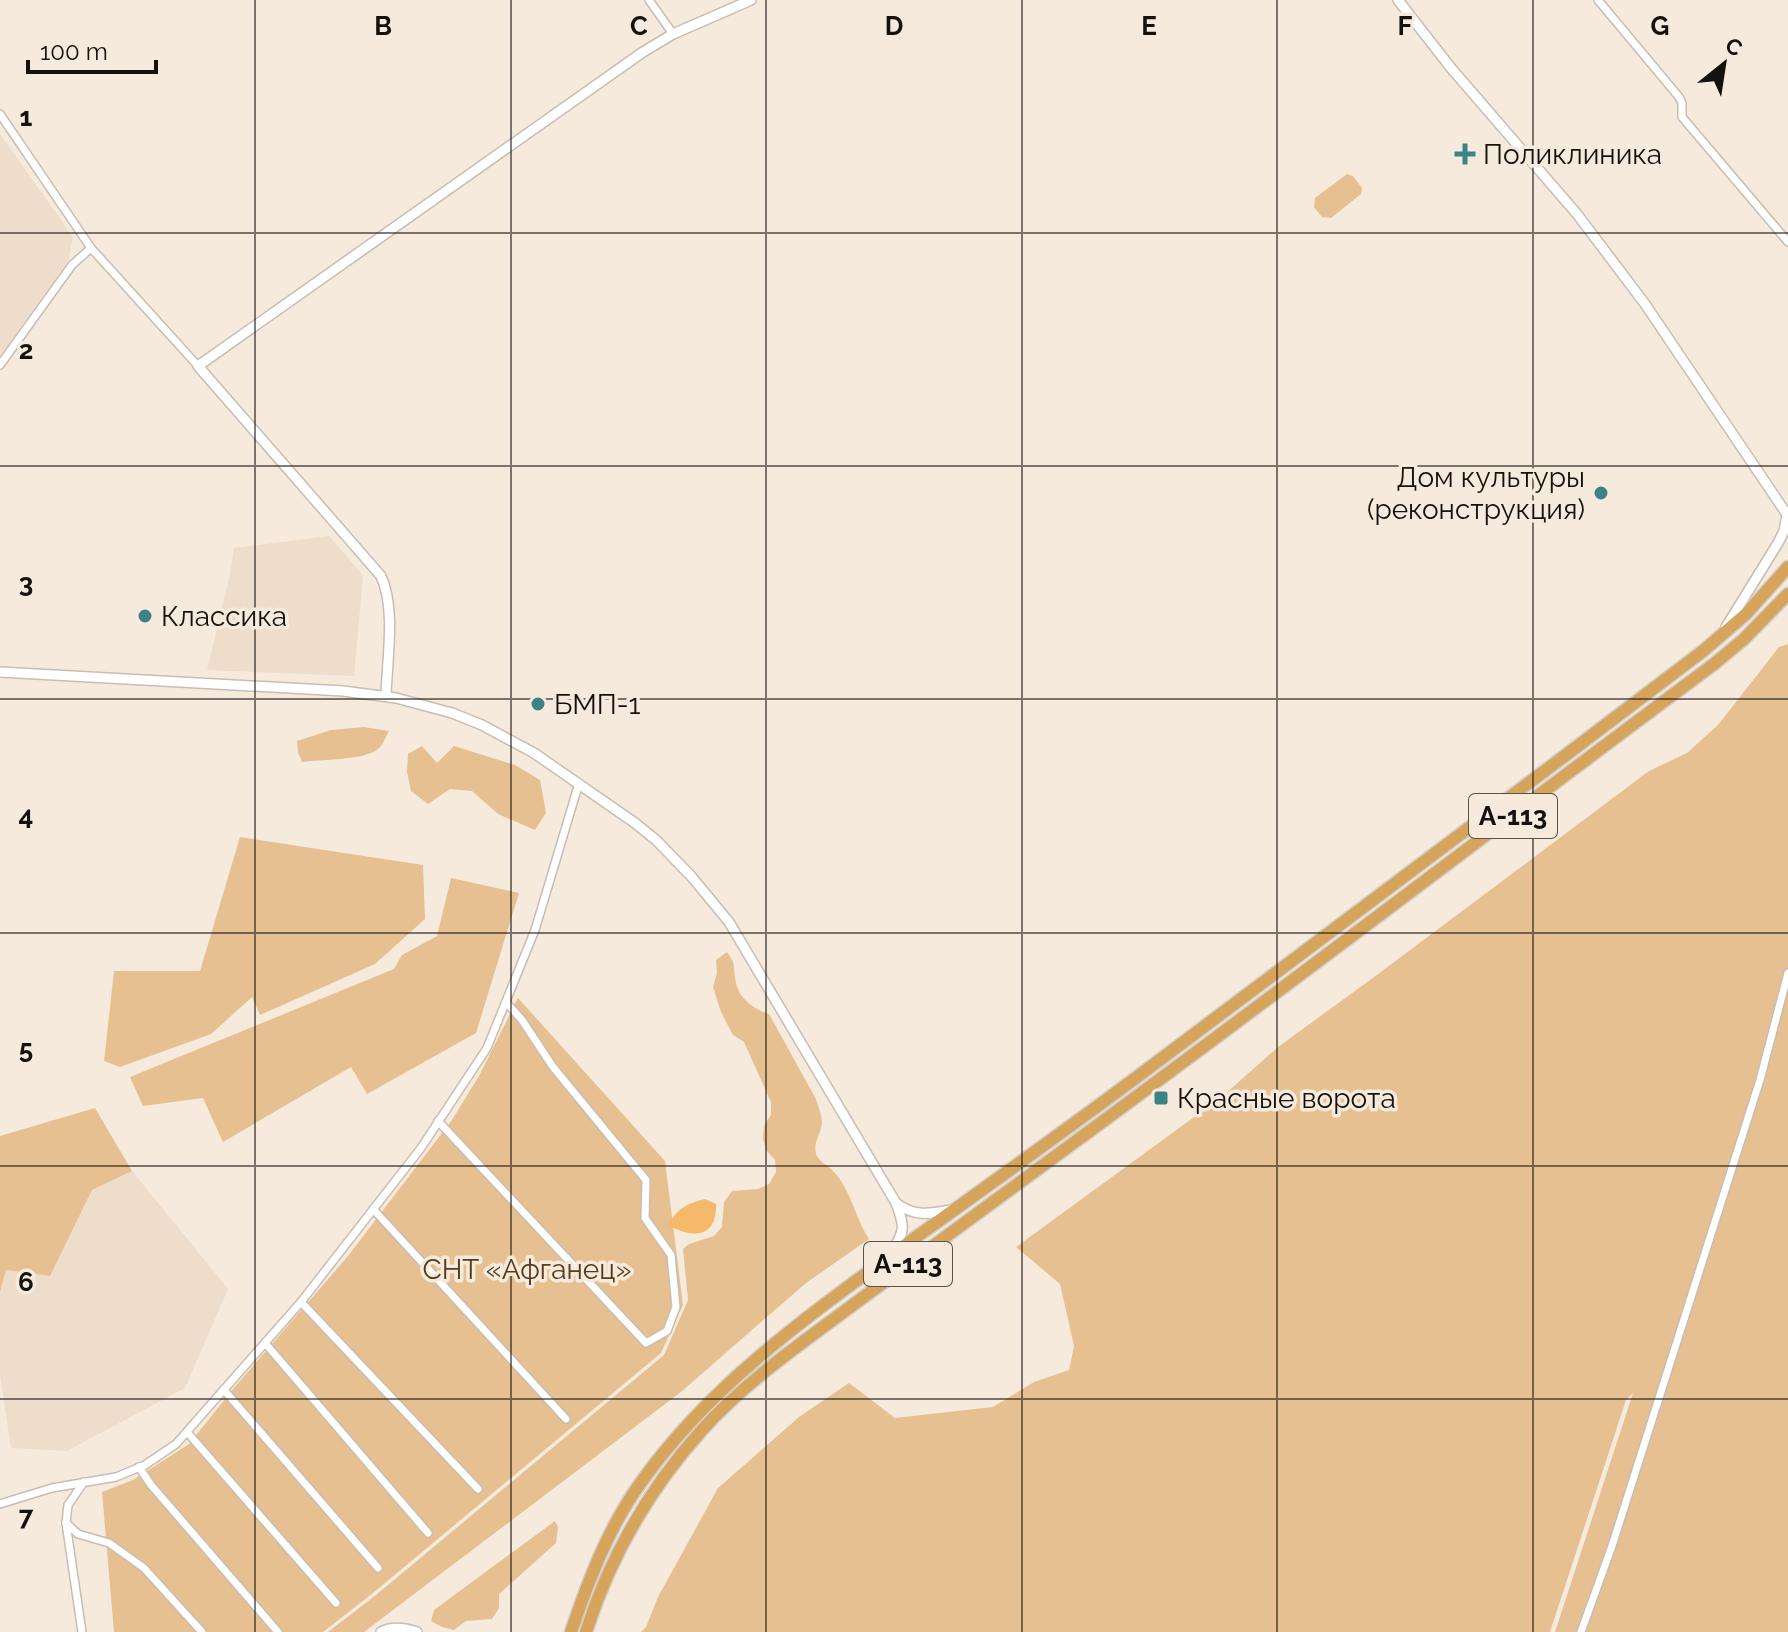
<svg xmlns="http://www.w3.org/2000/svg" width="1788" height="1632" viewBox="0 0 1788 1632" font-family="Raleway,sans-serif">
<rect width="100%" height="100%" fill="#f6eadd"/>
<!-- built -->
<g fill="#eeddca">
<path d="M0 134 73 237 68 261 0 356Z"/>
<path d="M329 536 356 567 363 577 354 676 207 670 230 574 234 548Z"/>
<path d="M132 1171 228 1289 185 1388 67 1451 11 1448 0 1375V1292L6 1270 50 1276 92 1190Z"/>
</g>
<!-- green -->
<g fill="#e6c091">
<path d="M1347 174 1353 176 1362 188 1361 194 1331 218 1322 217 1314 207 1315 198Z"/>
<path d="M1788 644V1632H1555L1633 1393 1626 1400 1550 1632H641L646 1627 658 1597 718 1488 799 1417 849 1383 895 1418 993 1407 1034 1382 1069 1370 1074 1346 1060 1284 1016 1247 1223 1096 1278 1047 1370 980 1649 771 1687 753 1718 725 1779 647Z"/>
<path d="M364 727 389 731C386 736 383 745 379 748 366 761 320 759 302 762L298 752 297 741 331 730Z"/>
<path d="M422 746 437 763 454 746 515 765 540 780 546 813 535 830 498 814 472 791 450 789 428 804 411 791 407 772 408 754Z"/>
<path d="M240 837 423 865 425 919 375 964 260 1015 252 997 211 1034 120 1067 104 1061 114 971H200Z"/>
<path d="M451 878 519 893 476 1033 367 1094 351 1067 223 1142 203 1098 143 1106 130 1077 394 969 402 955 437 936Z"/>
<path d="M727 952C736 965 733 963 735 977 737 997 751 1008 769 1014L816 1099C818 1106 822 1115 822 1123 821 1134 813 1142 816 1154 820 1163 827 1164 833 1171 851 1189 855 1218 869 1239L806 1283 681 1392 364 1632H328L376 1595 664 1355 688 1300 683 1249 689 1244 714 1236 722 1227 724 1202 732 1191 758 1189 769 1184 776 1172 775 1160 766 1150 763 1138 764 1126 771 1115V1102L744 1042 733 1035 721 1012 713 987 717 973 716 960Z"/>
<path d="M518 998 665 1161 683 1305 661 1353 373 1593 323 1632H114L102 1492 133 1480 189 1444 233 1389 348 1256 452 1120 479 1076Z"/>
<path d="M95 1108 132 1171 92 1190 50 1276 6 1270 0 1292V1136Z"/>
<path d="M555 1521 558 1527 556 1543 499 1594V1608L492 1619 466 1621 454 1630 442 1627 431 1621 434 1610Z"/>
</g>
<!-- water -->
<path fill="#f6b969" d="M705 1199 716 1204C717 1238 693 1239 668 1225 678 1208 686 1204 705 1199Z"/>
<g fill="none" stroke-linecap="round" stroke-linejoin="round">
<defs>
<g id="minor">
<path d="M649 0 673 34"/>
<path d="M1598 0 1679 97 1682 103V117L1788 242"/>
<path d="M0 114 91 248 198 366"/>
<path d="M0 365 72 265 91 248"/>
<path d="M438 1121 646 1343 667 1331 676 1307 671 1255 645 1218 646 1180 553 1067 522 1020 506 1002"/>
<path d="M373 1209 566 1419"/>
<path d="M301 1302 478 1489"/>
<path d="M265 1343 428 1533"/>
<path d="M224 1390 378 1568"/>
<path d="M187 1432 336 1603"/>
<path d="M139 1467 151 1485 278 1632"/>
<path d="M84 1482 68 1505 66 1523 78 1534 109 1543 144 1568 202 1632"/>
<path d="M0 1504 52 1488 116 1477 145 1465 176 1444 301 1302 421 1148 487 1048 535 930 579 783"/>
<path d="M66 1523 82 1632"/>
<path d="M1581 1632 1612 1546 1760 1080 1788 973"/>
</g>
<g id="tertiary">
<path d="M1398 0 1451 68 1577 214 1645 304 1788 516"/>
<path d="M1726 627 1778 543 1784 531 1787 515"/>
<path d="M0 672 343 691 396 698 452 713 482 725 534 753 635 823 656 840 691 876 729 922 896 1203C906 1229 904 1231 891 1254"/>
<path d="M386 696C387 659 396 609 381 576L198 366 643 52 673 34 751 0"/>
<path d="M896 1203C914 1217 930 1214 950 1210"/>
<path d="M381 1632C392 1626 405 1628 417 1632"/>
</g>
<g id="trunk">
<path d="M571 1632C589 1579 609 1526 642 1481 712 1383 812 1313 908 1243 989 1185 1069 1128 1149 1068 1334 930 1519 791 1703 651L1746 614 1788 567"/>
<path d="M586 1632C610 1557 649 1489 702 1430 749 1378 809 1338 865 1296 934 1245 1003 1195 1072 1144 1288 986 1500 823 1714 664L1744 639 1788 594"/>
</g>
</defs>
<!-- minor casing -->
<use href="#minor" stroke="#c8bdb1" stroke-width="10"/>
<!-- tertiary casing -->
<use href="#tertiary" stroke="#c8bdb1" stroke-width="12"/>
<!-- trunk casing -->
<use href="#trunk" stroke="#d0cfcf" stroke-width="15"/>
<!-- minor -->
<use href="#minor" stroke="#fff" stroke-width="7"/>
<!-- tertiary -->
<use href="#tertiary" stroke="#fff" stroke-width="9"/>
<!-- trunk -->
<use href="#trunk" stroke="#d7a45b" stroke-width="12"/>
</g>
<!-- grid -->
<path fill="none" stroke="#15110d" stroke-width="2" stroke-opacity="0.55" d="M255 0V1632M511 0V1632M766 0V1632M1022 0V1632M1277 0V1632M1533 0V1632M0 233H1788M0 466H1788M0 699H1788M0 933H1788M0 1166H1788M0 1399H1788"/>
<!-- markers -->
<g fill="#3b8386" stroke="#f6eadd" stroke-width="3">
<path d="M1461 142h8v8h8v8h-8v8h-8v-8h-8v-8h8z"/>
<circle cx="1601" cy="493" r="8"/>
<circle cx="145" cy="616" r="8"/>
<circle cx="538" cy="704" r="8"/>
<rect x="1153" y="1090" width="16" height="16" rx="4"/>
</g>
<g text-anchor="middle" stroke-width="7" stroke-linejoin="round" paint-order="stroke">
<!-- shield labels -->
<g fill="#f6eadd" stroke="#58524b" stroke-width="2">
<rect x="1469" y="794" width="88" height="44" rx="6"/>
<rect x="864" y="1242" width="88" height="44" rx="6"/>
</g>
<g font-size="26" font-weight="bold" fill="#15110d">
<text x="1513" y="825">А-113</text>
<text x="908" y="1273">А-113</text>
</g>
<!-- poi labels -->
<g font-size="28" fill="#15110d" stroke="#f6eadd" text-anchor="start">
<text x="1483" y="164">Поликлиника</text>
<text x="1585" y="487" text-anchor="end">Дом культуры<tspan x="1585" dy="32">(реконструкция)</tspan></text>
<text x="161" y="626">Классика</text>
<text x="554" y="714">БМП-1</text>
<text x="1177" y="1108">Красные ворота</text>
</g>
<!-- park labels -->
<g font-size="28" fill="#553c1a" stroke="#f6eadd">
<text x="527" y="1279">СНТ «Афганец»</text>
</g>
</g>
<g font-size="26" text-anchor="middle" font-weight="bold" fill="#15110d" stroke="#f6eadd" stroke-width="7" stroke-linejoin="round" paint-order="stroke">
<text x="383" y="35">B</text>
<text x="639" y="35">C</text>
<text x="894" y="35">D</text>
<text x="1149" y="35">E</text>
<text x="1405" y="35">F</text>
<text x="1660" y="35">G</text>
<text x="26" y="126">1</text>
<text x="26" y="359">2</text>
<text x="26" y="592">3</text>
<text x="26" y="825">4</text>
<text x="26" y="1058">5</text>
<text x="26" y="1291">6</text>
<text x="26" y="1525">7</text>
</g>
<!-- north arrow -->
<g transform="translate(1724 64) rotate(30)" stroke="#f6eadd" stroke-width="6" paint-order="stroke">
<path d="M0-6L14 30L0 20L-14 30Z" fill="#15110d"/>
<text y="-12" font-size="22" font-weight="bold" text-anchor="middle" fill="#15110d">С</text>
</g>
<!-- scale -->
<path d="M28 60v12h128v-12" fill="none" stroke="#15110d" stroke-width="4"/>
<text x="40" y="60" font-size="24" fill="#15110d" stroke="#f6eadd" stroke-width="6" paint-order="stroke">100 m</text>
</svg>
